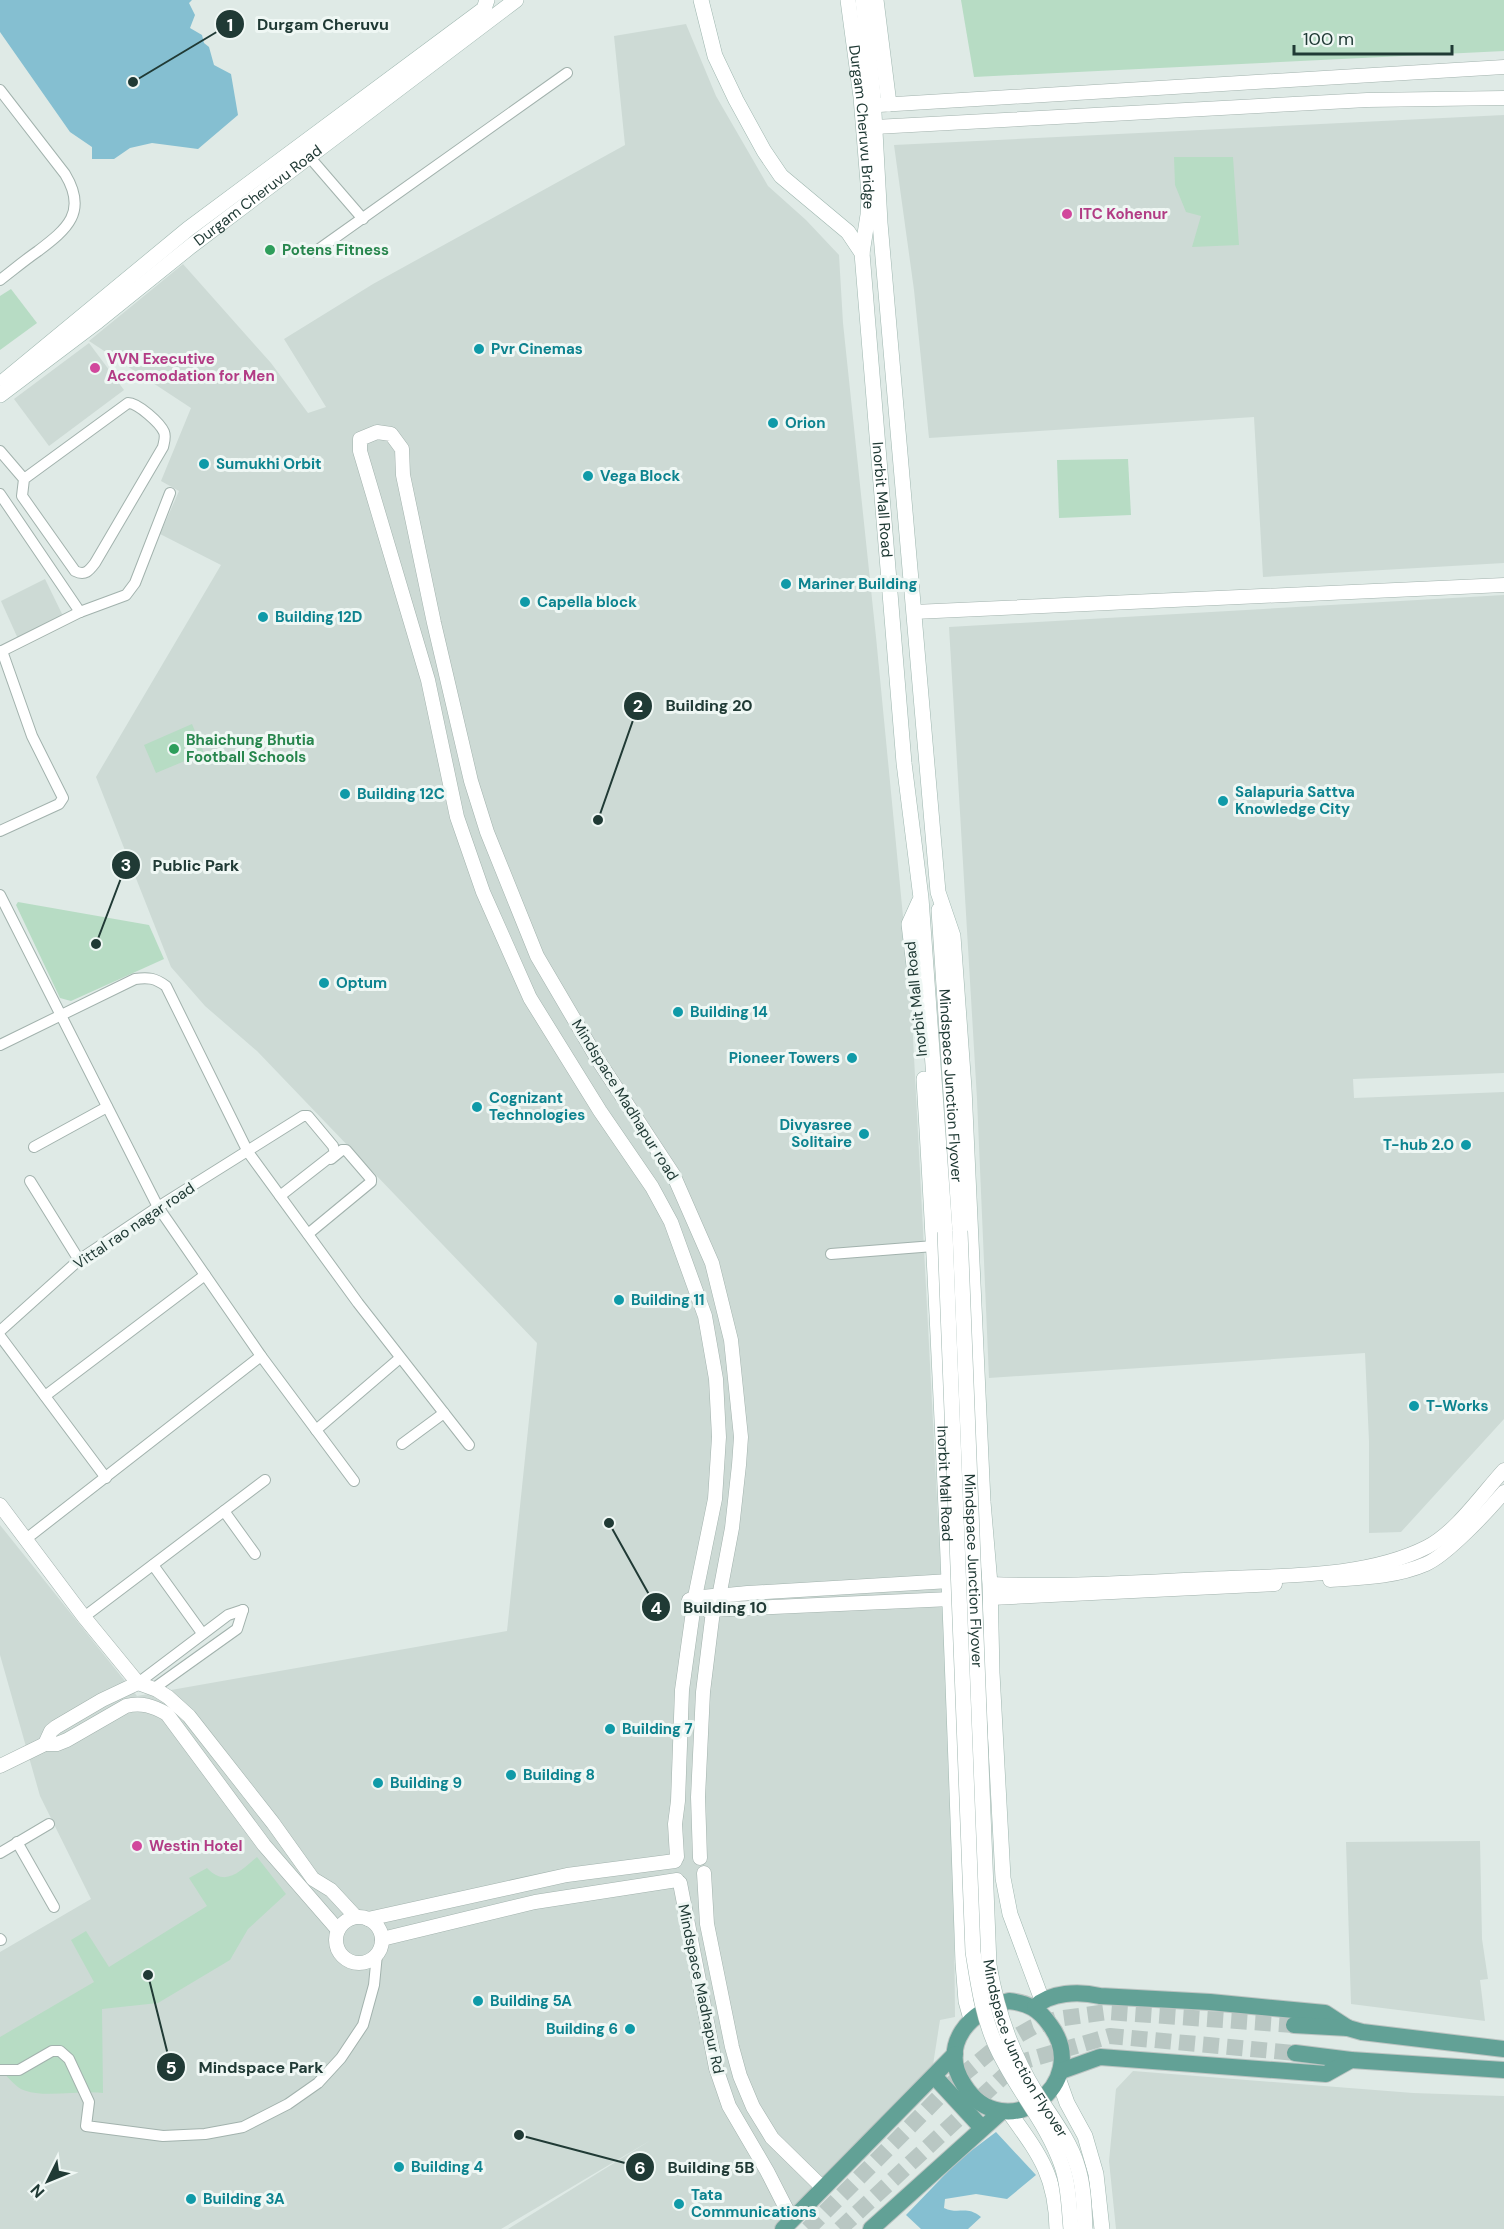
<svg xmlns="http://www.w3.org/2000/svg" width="1504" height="2229" viewBox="0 0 1504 2229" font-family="'DM Sans',sans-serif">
<rect width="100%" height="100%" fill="#dfeae6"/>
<!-- built -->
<g fill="#cddad5">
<path d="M686 24 716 96 768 186 806 220 839 255 843 323 876 637 911 999 953 1807 955 2017 940 2020 933 2065 787 2229H508L651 2140 501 2229H0V1952L91 1899 40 1796 0 1655V1525L137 1696 507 1631 537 1343 257 1051 205 1006 171 967 96 777 221 565 160 534 179 491 161 481 191 408 89 341 183 264 271 363 308 413 326 407 284 339 373 284 625 145 614 36Z"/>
<path d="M1504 115V563L1263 577 1254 417 929 438 914 290 894 145Z"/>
<path d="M89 343 124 390 49 446 14 399Z"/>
<path d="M45 579 64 618 19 641 1 601Z"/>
<path d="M1504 595V1073L1353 1079 1354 1098 1504 1092V1419L1401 1532 1369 1533V1441L1365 1353 989 1378 977 1099 949 627Z"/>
<path d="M1480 1841 1482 1939 1488 1979 1480 1980 1485 2021 1351 2004 1346 1842Z"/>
<path d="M1133 2071 1413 2093 1504 2096V2229H1116L1109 2161 1116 2089Z"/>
</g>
<!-- green -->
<g fill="#b7dcc4">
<path d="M961 0H1504V51L974 77Z"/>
<path d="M1174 157H1233L1239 245 1192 247 1201 216 1186 212 1175 185Z"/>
<path d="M11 289 37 323 0 350V296Z"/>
<path d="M1128 459 1131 515 1059 518 1057 460Z"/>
<path d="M192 724 204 753 156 773 144 745Z"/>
<path d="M18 902 149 925 164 959 71 1001 60 998 16 905Z"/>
<path d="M257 1857 286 1894 248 1929 230 1960 158 2003 102 2009 103 2093C80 2090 41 2099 21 2089 14 2085 6 2075 0 2069V2037L94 1982 71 1940 86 1931 109 1967 207 1906 189 1878 207 1868C226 1888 240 1871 257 1857Z"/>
</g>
<!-- water -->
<g fill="#85bfd1">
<path d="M0 0H192L189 3 195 15 190 28 202 35 204 43 209 47 214 65 231 74 238 115 198 149 152 143 130 148 114 159H92V147L70 132 0 32Z"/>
<path d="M996 2132 1036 2175 1007 2199 976 2194 945 2199 944 2208C959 2215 966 2205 981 2217L968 2229H921L906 2215 959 2160Z"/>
</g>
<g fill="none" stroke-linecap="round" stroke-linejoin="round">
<!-- primary-tunnel -->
<g stroke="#b9c7c3" stroke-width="16" stroke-dasharray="16 8" stroke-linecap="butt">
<path d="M808 2229 954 2082 994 2049 1033 2027 1057 2019 1107 2012 1294 2025"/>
<path d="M840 2229 1007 2073 1028 2060 1110 2036 1295 2053"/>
</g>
<defs>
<g id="minor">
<path d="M0 90 65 174C88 212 67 229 38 251 25 260 13 270 0 280"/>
<path d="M306 153 363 219"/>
<path d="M315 252 567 73"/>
<path d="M0 451 24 479 128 403C138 403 160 423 164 432 166 437 164 442 163 447L95 563C89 571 85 576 75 571L22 496 24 479"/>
<path d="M0 494 80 612"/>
<path d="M0 652 80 612 126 595 135 583 170 493"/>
<path d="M0 831 59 804 63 798 32 736 2 651"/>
<path d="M0 895 158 1207 261 1356 354 1481"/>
<path d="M0 1045 135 979C148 977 155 978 166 986L248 1152 358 1303 469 1445"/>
<path d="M34 1147 107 1107"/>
<path d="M30 1181 79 1260"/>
<path d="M308 1234 371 1182V1179L346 1150H342L331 1159"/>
<path d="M831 1254 934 1246"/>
<path d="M0 1331 79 1260 158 1207 303 1116H308L333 1146 335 1153 280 1196"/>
<path d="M0 1336 106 1478"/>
<path d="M45 1396 205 1275"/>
<path d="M316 1430 400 1358"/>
<path d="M402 1444 444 1413"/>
<path d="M224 1511 255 1554"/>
<path d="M26 1539 261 1356"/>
<path d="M153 1565 202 1633"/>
<path d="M84 1617 265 1480"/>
<path d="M138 1683 228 1615 243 1610"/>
<path d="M153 1689 237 1629 243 1610"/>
<path d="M17 1842 54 1907"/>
<path d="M0 1853 49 1824"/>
<path d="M0 1939 1 1940"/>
<path d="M0 2070H19L52 2051H60L69 2059 89 2102 86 2126 163 2136 205 2134 243 2127 288 2104 318 2083 341 2058 363 2025 374 1985 377 1954"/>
</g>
<g id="tertiary">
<path d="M879 105 1504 67"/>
<path d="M875 127 1367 100 1504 98"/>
<path d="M914 612 1504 585"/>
<path d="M0 1505 84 1617 138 1683"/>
<path d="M1330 1580C1362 1578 1396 1577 1426 1564 1447 1555 1488 1511 1504 1492"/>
<path d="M990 1584C1063 1587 1136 1582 1208 1579 1278 1575 1364 1579 1427 1547 1456 1532 1482 1494 1504 1470"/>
<path d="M991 1598 1275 1584"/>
<path d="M689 1600C695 1596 735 1595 748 1593L950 1581"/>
<path d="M707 1610 951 1599"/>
<path d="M45 1744 51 1731 56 1727 102 1700 138 1683 157 1690 168 1697 189 1716 273 1823 313 1879 331 1890 356 1917"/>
<path d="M0 1766 45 1744H57L67 1740 126 1706C141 1702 153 1706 167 1714L264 1845 338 1930"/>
<path d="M677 1857 675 1824 678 1801 682 1690 695 1597 715 1499 719 1437 716 1379 705 1316 671 1222 652 1187 600 1111 530 998 483 892 457 817 428 680 360 451V439L377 432 391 434 402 449 403 475 434 623 471 781 487 832 537 956 598 1060 673 1174 712 1263 731 1340 741 1437 739 1465 732 1528 719 1597 713 1611 703 1692 698 1797 700 1858"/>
<path d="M704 1873 707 1924 732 2047 740 2076 753 2107 772 2138 823 2188"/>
<path d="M680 1883 716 2068 729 2106 767 2171 792 2220"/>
<circle cx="359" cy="1940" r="23"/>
<path d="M368 1919 567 1875 675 1861"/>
<path d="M382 1939 535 1902 677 1880"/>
</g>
<g id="secondary">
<path id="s1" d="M701 0 715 56 736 100 764 151 781 176 848 232 862 253 904 763 921 898 945 1232"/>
<path id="s2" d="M848 0 861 97 869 195 868 215 862 253"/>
<path d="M863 0 873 95 880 223 938 892 953 936 964 1088 983 1502 990 1584 992 1673 1003 1878 1010 1914 1042 2000"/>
<path d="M876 0 889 104"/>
<path d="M5 380 188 229 484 9 487 0"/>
<path id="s3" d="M0 395 98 321 191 246 516 0"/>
<path id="s4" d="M939 910 960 1231"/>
<path d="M919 1007 909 924 919 902"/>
<path id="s5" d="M924 1079C942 1374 953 1668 963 1963L966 2001 971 2019"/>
<path d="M1058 2078 1067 2103 1085 2136 1096 2174 1102 2229"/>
<path d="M1009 2112C1039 2154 1056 2175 1057 2229"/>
</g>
<g id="primary">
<path d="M1009 2001C1028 2003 1039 2009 1050 2025 1094 2084 1004 2149 964 2085 938 2045 970 2010 1009 2001Z"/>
<path d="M1035 2007C1050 1992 1079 1991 1100 1996L1210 2002 1325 2013 1348 2028"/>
<path d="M1294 2025 1348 2028 1362 2032 1504 2049"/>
<path d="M1295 2053 1351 2060 1504 2070"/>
<path d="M1061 2071 1100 2057 1326 2074 1351 2060"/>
<path d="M934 2076 982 2128"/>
<path d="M783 2229 955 2054"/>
<path d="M871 2229 1001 2112"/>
</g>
</defs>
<!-- minor casing -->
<use href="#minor" stroke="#a2b2ad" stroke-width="12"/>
<!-- tertiary casing -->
<use href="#tertiary" stroke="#a2b2ad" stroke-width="15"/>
<!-- secondary casing -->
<use href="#secondary" stroke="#9eb6af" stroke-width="16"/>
<!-- primary casing -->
<use href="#primary" stroke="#bcc4c2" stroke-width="18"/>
<!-- minor -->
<use href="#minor" stroke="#fff" stroke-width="10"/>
<!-- tertiary -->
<use href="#tertiary" stroke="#fff" stroke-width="14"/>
<!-- secondary -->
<use href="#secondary" stroke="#fff" stroke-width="15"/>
<!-- primary -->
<use href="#primary" stroke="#62a196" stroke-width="16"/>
<defs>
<g id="secondary-bridge">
<path id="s6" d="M960 1231 989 1965C997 2012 1011 2053 1036 2093 1051 2117 1069 2139 1077 2165 1084 2186 1084 2208 1085 2229"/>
<path d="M945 1232 973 1952C978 1982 982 2013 994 2041 1012 2085 1047 2121 1062 2166 1069 2186 1069 2208 1071 2229"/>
</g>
</defs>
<!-- secondary-bridge casing -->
<use href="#secondary-bridge" stroke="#9eb6af" stroke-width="16" stroke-linecap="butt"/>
<!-- secondary-bridge -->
<use href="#secondary-bridge" stroke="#fff" stroke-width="15"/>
</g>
<!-- markers -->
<g fill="#d1479c" stroke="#eff7f4" stroke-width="2">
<circle cx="1067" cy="214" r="6"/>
<circle cx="95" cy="368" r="6"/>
<circle cx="137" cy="1846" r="6"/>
</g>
<g fill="#2e9e5b" stroke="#eff7f4" stroke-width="2">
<circle cx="270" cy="250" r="6"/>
<circle cx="174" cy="749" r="6"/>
</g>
<g fill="#0f9aa8" stroke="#eff7f4" stroke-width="2">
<circle cx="479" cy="349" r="6"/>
<circle cx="773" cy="423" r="6"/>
<circle cx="204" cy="464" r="6"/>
<circle cx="588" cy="476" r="6"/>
<circle cx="786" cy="584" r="6"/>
<circle cx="525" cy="602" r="6"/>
<circle cx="263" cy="617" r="6"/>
<circle cx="345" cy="794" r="6"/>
<circle cx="1223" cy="801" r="6"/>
<circle cx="324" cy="983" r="6"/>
<circle cx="678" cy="1012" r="6"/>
<circle cx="852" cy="1058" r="6"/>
<circle cx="477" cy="1107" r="6"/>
<circle cx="864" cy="1134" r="6"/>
<circle cx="1466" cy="1145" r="6"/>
<circle cx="619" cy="1300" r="6"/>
<circle cx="1414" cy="1406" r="6"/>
<circle cx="610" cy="1729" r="6"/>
<circle cx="511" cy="1775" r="6"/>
<circle cx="378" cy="1783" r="6"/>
<circle cx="478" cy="2001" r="6"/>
<circle cx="630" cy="2029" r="6"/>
<circle cx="399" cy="2167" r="6"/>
<circle cx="191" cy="2199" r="6"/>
<circle cx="679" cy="2204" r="6"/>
</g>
<g text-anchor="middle" stroke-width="6" stroke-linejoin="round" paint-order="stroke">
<!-- street labels -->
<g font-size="15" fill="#203a35" stroke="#eff7f4">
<text dy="5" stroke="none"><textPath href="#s2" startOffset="128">Durgam Cheruvu Bridge</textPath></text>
<text dy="5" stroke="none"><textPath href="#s3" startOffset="326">Durgam Cheruvu Road</textPath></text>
<text dy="5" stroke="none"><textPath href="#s1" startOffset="555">Inorbit Mall Road</textPath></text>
<text transform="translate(916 999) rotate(-96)" y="5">Inorbit Mall Road</text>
<text dy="5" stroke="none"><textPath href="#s4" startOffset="176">Mindspace Junction Flyover</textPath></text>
<text transform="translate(625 1100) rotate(58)" y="5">Mindspace Madhapur road</text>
<text transform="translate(134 1226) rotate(-34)" y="5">Vittal rao nagar road</text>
<text dy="5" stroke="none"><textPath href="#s5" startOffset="405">Inorbit Mall Road</textPath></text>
<text dy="5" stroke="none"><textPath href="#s6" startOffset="340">Mindspace Junction Flyover</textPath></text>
<text transform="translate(701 1989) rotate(78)" y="5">Mindspace Madhapur Rd</text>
<text dy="5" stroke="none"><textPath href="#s6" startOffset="826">Mindspace Junction Flyover</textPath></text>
</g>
<!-- hotel labels -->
<g font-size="15" font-weight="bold" fill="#b23c85" stroke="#eff7f4" text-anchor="start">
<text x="1079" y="219">ITC Kohenur</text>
<text x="107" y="364">VVN Executive<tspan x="107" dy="17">Accomodation for Men</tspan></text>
<text x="149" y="1851">Westin Hotel</text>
</g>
<!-- leisure labels -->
<g font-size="15" font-weight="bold" fill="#27864d" stroke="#eff7f4" text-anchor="start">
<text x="282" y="255">Potens Fitness</text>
<text x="186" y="745">Bhaichung Bhutia<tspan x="186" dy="17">Football Schools</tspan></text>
</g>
<!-- culture labels -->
<g font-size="15" font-weight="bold" fill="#0d838f" stroke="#eff7f4" text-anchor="start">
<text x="491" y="354">Pvr Cinemas</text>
<text x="785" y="428">Orion</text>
<text x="216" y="469">Sumukhi Orbit</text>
<text x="600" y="481">Vega Block</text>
<text x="798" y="589">Mariner Building</text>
<text x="537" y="607">Capella block</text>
<text x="275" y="622">Building 12D</text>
<text x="1235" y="797">Salapuria Sattva<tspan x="1235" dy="17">Knowledge City</tspan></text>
<text x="357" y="799">Building 12C</text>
<text x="336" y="988">Optum</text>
<text x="690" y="1017">Building 14</text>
<text x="840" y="1063" text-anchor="end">Pioneer Towers</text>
<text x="489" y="1103">Cognizant<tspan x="489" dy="17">Technologies</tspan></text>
<text x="852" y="1130" text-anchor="end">Divyasree<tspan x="852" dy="17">Solitaire</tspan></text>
<text x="1454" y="1150" text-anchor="end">T-hub 2.0</text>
<text x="631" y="1305">Building 11</text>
<text x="1426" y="1411">T-Works</text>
<text x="622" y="1734">Building 7</text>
<text x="523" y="1780">Building 8</text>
<text x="390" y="1788">Building 9</text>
<text x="490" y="2006">Building 5A</text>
<text x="618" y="2034" text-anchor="end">Building 6</text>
<text x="411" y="2172">Building 4</text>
<text x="691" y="2200">Tata<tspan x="691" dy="17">Communications</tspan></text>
<text x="203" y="2204">Building 3A</text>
</g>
</g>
<!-- callouts -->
<path fill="none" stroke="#203a35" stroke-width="2" d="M133 82L230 24M598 820L638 706M96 944L126 865M609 1523L656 1607M148 1975L171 2067M519 2135L640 2167"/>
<g fill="#203a35" stroke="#eff7f4" stroke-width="2">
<circle cx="133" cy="82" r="6"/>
<circle cx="598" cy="820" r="6"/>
<circle cx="96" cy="944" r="6"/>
<circle cx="609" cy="1523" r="6"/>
<circle cx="148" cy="1975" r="6"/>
<circle cx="519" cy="2135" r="6"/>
<circle cx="230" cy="24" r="15"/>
<circle cx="638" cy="706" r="15"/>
<circle cx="126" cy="865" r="15"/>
<circle cx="656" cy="1607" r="15"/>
<circle cx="171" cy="2067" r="15"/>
<circle cx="640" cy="2167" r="15"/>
</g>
<g font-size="18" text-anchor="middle" font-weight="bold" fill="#fff">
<text x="230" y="31">1</text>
<text x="638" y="712">2</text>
<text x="126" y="871">3</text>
<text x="656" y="1614">4</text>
<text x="171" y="2074">5</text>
<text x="640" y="2174">6</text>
</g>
<g font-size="16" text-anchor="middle" font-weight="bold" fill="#203a35" stroke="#eff7f4" stroke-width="6" stroke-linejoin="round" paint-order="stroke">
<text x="323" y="30">Durgam Cheruvu</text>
<text x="709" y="711">Building 20</text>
<text x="196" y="871">Public Park</text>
<text x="725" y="1613">Building 10</text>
<text x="261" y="2073">Mindspace Park</text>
<text x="711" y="2173">Building 5B</text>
</g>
<!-- north arrow -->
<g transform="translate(48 2181) rotate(227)" stroke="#eff7f4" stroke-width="4.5" paint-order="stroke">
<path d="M0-4.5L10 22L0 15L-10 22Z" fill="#203a35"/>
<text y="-9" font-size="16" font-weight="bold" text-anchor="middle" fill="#203a35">N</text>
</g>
<!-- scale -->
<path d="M1294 45v9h158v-9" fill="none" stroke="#203a35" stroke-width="3"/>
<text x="1303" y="45" font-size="18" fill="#203a35" stroke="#eff7f4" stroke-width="4.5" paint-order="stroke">100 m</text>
</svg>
